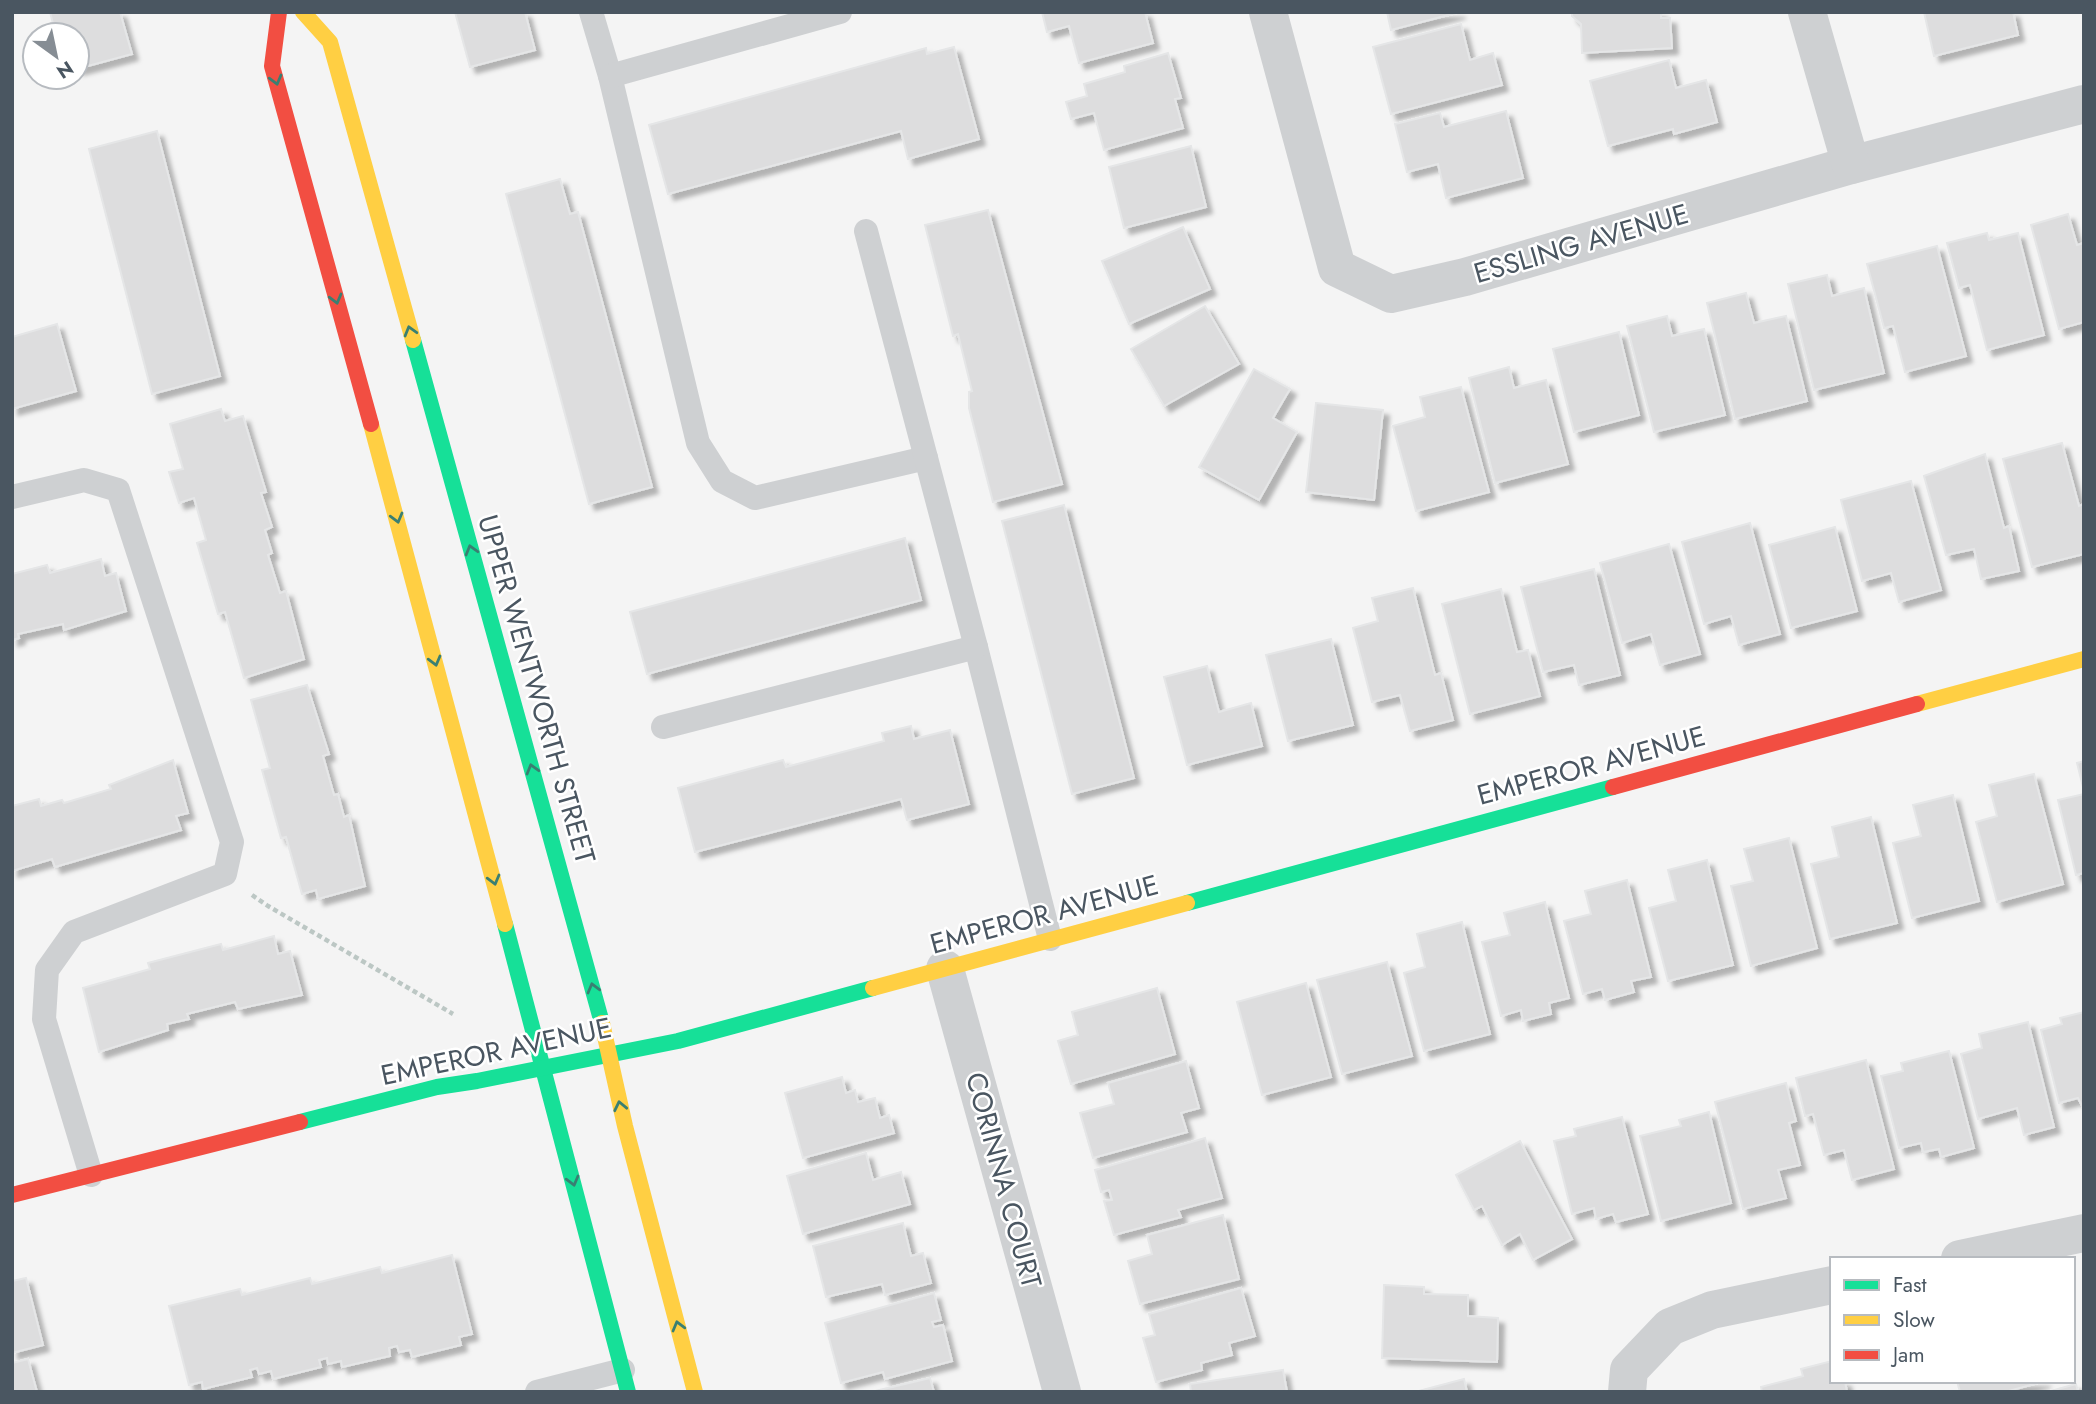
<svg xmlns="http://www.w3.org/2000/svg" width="2096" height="1404" viewBox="0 0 2096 1404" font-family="Jost,sans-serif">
<defs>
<filter id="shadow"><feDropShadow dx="6" dy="6" stdDeviation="2" flood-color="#0004"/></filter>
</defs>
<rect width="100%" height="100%" fill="#f4f4f4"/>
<!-- building -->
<g fill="#ddddde" stroke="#e5e6e7" stroke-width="2" filter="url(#shadow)">
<path d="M50 12H120L132 54 77 69V35H56Z"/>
<path d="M455 12H525L535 50 470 67Z"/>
<path d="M1042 12H1145L1153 43 1079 63 1069 26 1047 32Z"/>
<path d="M1387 12H1460L1391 30Z"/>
<path d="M1572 12H1661V18H1670L1672 48 1582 53 1581 24 1572 16Z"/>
<path d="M1924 12H2013L2018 35 1934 56Z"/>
<path d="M1461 24 1470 60 1493 53 1502 85 1391 114 1373 47Z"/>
<path d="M954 47 979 139 908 159 901 131 668 194 649 125 926 48 927 54Z"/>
<path d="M1168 53 1181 98 1175 99 1183 128 1104 150 1094 113 1071 119 1066 102 1087 96 1084 84 1125 72 1124 66Z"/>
<path d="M1669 60 1676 88 1706 80 1717 122 1674 134 1673 129 1608 146 1590 81Z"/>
<path d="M1506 111 1523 178 1446 198 1438 164 1407 172 1395 124 1440 113 1444 127Z"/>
<path d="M157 131 220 376 152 394 89 149Z"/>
<path d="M1191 146 1206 207 1124 228 1109 167Z"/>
<path d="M560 179 570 214 578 212 652 487 589 504 506 194Z"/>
<path d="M988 210 1062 484 993 502 969 408V392L972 391 958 334 953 336 925 225Z"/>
<path d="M2068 214 2077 245 2084 243V322L2059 329 2031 225Z"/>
<path d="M1183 227 1210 289 1129 324 1102 261Z"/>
<path d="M1987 233 1989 240 2018 233 2044 335 1987 350 1970 285 1959 288 1947 243Z"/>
<path d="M1937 246 1966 356 1905 372 1893 326 1884 328 1867 264Z"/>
<path d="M1827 275 1832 296 1864 288 1884 373 1814 390 1788 284Z"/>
<path d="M1746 293 1754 323 1786 316 1807 401 1735 419 1707 303Z"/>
<path d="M1205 306 1239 364 1164 406 1131 349Z"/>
<path d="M1667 316 1672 336 1704 329 1725 415 1654 432 1627 326Z"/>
<path d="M57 324 76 391 12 409V337Z"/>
<path d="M1619 332 1639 415 1574 432 1553 349Z"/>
<path d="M1509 367 1514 388 1546 380 1568 464 1495 483 1469 378Z"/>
<path d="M1254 369 1290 389 1273 418 1297 432 1259 500 1199 467Z"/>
<path d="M1461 387 1489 492 1416 511 1393 426 1425 417 1420 397Z"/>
<path d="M1316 403 1383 410 1374 500 1306 492Z"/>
<path d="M221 409 225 421 243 416 266 492 261 493 272 527 265 530 272 553 268 555 280 593 286 591 304 659 244 678 225 612 218 614 197 543 206 540 194 498 179 503 169 472 183 469 170 424Z"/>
<path d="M2062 443 2079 506 2084 504V554L2032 567 2003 459Z"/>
<path d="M1985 454 2004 528 2009 526 2019 571 1981 579 1974 549 1946 555 1924 476Z"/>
<path d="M1911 481 1941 590 1899 602 1891 573 1862 581 1841 500Z"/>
<path d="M1064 505 1134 778 1072 794 1002 521Z"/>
<path d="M1750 523 1780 634 1739 645 1731 616 1704 624 1682 542Z"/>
<path d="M1835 527 1857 611 1791 628 1769 545Z"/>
<path d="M905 538 921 600 647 674 630 612Z"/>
<path d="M1669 544 1700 654 1660 665 1651 634 1622 643 1600 563Z"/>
<path d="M101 559 105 576 116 573 126 611 64 630 63 624 18 634 19 638 12 640V574L47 565 50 573Z"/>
<path d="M1594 569 1620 675 1579 685 1574 665 1543 672 1521 587Z"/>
<path d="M1413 588 1435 675 1441 673 1453 720 1410 731 1400 695 1372 702 1353 628 1378 621 1372 598Z"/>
<path d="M1501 589 1517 652 1528 650 1540 696 1470 714 1442 604Z"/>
<path d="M1331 639 1353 725 1288 741 1266 655Z"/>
<path d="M1207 666 1219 712 1251 703 1262 746 1187 765 1164 677Z"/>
<path d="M307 685 329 754 323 756 334 795 338 794 344 817 349 815 365 886 318 899 316 890 302 894 286 837 281 838 262 770 270 768 251 700Z"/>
<path d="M911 726 914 739 950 730 969 804 907 820 901 799 695 852 678 788 783 760 786 767 884 741 882 733Z"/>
<path d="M173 760 188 813 176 816 181 830 55 867 52 859 12 871V806L39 799 41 806 62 800 64 803 111 789 109 785Z"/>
<path d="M2084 761V791L2077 763Z"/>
<path d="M2034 774 2063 884 1997 902 1976 822 1997 816 1989 785Z"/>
<path d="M2084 794V873L2076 875 2058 800Z"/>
<path d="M1953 795 1979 901 1912 918 1893 843 1921 836 1913 805Z"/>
<path d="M1871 817 1897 923 1830 939 1811 864 1839 857 1832 827Z"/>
<path d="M1789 838 1817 948 1751 966 1731 886 1753 881 1744 849Z"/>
<path d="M1707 860 1733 965 1668 981 1649 908 1676 901 1668 870Z"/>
<path d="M1627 880 1651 977 1631 981 1634 992 1605 1000 1602 989 1583 994 1564 921 1591 914 1585 891Z"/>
<path d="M1545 902 1569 998 1549 1003 1551 1014 1523 1021 1521 1010 1501 1016 1482 942 1510 935 1504 913Z"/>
<path d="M1462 922 1490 1034 1424 1051 1404 973 1425 967 1417 934Z"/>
<path d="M274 936 278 954 290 951 302 995 238 1009 235 1002 187 1014 189 1019 167 1024 168 1030 99 1052 83 988 150 969 148 963 221 944 223 950Z"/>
<path d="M1387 962 1412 1056 1342 1074 1317 980Z"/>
<path d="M1306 983 1331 1077 1262 1095 1237 1002Z"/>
<path d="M1157 988 1175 1054 1071 1084 1058 1041 1078 1035 1072 1012Z"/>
<path d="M2084 1012V1105L2082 1106 2078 1098 2059 1103 2041 1030 2062 1024 2060 1018Z"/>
<path d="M2028 1022 2054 1127 2024 1135 2017 1108 1978 1119 1961 1054 1982 1048 1979 1034Z"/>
<path d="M1949 1051 1974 1148 1941 1157 1939 1149 1923 1152 1921 1143 1899 1148 1881 1076 1903 1071 1901 1063Z"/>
<path d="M1866 1060 1894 1169 1852 1180 1844 1150 1824 1155 1813 1114 1805 1116 1796 1078Z"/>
<path d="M1186 1061 1199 1108 1181 1113 1187 1132 1093 1158 1080 1113 1114 1104 1108 1083Z"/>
<path d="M842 1077 846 1093 855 1090 858 1102 875 1098 880 1118 889 1115 894 1133 803 1158 785 1093Z"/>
<path d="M1786 1083 1796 1121 1789 1123 1800 1165 1778 1170 1786 1198 1743 1209 1715 1102Z"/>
<path d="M1709 1112 1731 1203 1661 1221 1640 1136 1681 1126 1679 1120Z"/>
<path d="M1622 1117 1648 1214 1616 1222 1613 1214 1596 1219 1594 1208 1572 1214 1554 1141 1576 1136 1574 1129Z"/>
<path d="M1205 1138 1222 1198 1178 1210 1181 1217 1114 1235 1104 1201 1112 1200 1109 1190 1101 1192 1095 1170Z"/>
<path d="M1520 1141 1572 1239 1533 1260 1520 1234 1502 1245 1482 1206 1474 1210 1456 1175Z"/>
<path d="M866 1153 873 1180 901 1172 910 1204 803 1234 787 1176Z"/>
<path d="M1223 1215 1239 1279 1140 1304 1128 1261 1152 1254 1147 1235Z"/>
<path d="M903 1223 911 1256 923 1253 931 1283 885 1295 882 1284 826 1297 813 1246Z"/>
<path d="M452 1255 472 1334 459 1337 461 1345 412 1357 410 1350 399 1352 397 1346 389 1348 390 1356 342 1367 341 1361 328 1364 327 1358 319 1360 321 1367 273 1379 271 1371 259 1374 257 1368 250 1370 252 1377 203 1389 202 1382 189 1385 169 1306 240 1289 242 1295 310 1278 312 1284 380 1267 382 1273Z"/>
<path d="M26 1278 43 1345 12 1353V1281Z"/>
<path d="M1384 1285 1424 1287V1294L1468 1295V1316L1498 1318 1497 1362 1382 1358Z"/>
<path d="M1241 1288 1255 1336 1229 1343 1232 1355 1201 1363 1202 1370 1156 1382 1143 1338 1155 1335 1149 1314Z"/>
<path d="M934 1293 941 1320 932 1322 934 1327 943 1325 952 1361 885 1379 883 1372 841 1383 825 1323Z"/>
<path d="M28 1359 37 1392H12V1363Z"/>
<path d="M1832 1361V1381H1845L1847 1392H1762L1761 1387 1803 1376 1801 1369Z"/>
<path d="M1283 1370 1287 1392H1191L1190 1384Z"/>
<path d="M930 1378 934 1392H871Z"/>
<path d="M1464 1379 1467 1392H1415Z"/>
<path d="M1957 1381H2045L2005 1392H1960Z"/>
<path d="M2076 1384 2078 1392H2047Z"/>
</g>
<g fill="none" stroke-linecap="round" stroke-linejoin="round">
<!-- path -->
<path stroke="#bcc7c4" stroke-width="4.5" stroke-dasharray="5 3.5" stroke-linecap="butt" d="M252 895 268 906 453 1014"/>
<!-- lane -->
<g stroke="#ced0d2" stroke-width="24">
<path d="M591 12 610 76 698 443 722 481 755 498 926 458"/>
<path d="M610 76 840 12"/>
<path d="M866 231 976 647 1050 939"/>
<path d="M12 497 84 480 118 490 232 842 225 874 74 932 47 970 44 1019 91 1175"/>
<path d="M663 727 976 647"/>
<path d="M537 1392 623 1370"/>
</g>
<!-- street -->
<g stroke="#ced0d2" stroke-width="38">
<path d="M1268 12 1337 268 1391 294 1465 277 1851 165 2084 104"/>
<path d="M1807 12 1851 165"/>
<path d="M945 969 1062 1392"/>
<path d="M1960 1259 2084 1233"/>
<path d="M1627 1392 1629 1370 1670 1327 1712 1310 1832 1285"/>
</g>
<!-- fast -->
<g stroke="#16e098" stroke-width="16">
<path d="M413 340 602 1023"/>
<path d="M1187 903 1613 787"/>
<path d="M505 924 628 1392"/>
<path d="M300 1122 437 1087 477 1081 678 1041 873 988"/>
</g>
<!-- slow -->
<g stroke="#ffcf43" stroke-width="16">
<path d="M303 12 330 42 413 340"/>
<path d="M371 424 505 924"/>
<path d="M1917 704 2084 659"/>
<path d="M873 988 1187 903"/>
<path d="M602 1023 625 1126 695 1392"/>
</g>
<!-- jam -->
<g stroke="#f24e42" stroke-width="16">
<path d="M279 12 272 66 371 424"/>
<path d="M1613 787 1917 704"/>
<path d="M12 1195 300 1122"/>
</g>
</g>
<!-- one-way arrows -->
<defs><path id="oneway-chevron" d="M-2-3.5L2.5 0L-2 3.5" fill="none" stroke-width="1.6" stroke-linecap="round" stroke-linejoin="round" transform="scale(1.75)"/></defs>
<g stroke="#3a7f72">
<use href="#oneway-chevron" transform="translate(276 80) rotate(75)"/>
<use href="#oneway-chevron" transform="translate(336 299) rotate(75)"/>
<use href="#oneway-chevron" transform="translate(410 331) rotate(-106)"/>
<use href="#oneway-chevron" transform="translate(397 518) rotate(75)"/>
<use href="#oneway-chevron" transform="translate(471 550) rotate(-106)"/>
<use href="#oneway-chevron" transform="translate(435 661) rotate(75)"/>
<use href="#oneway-chevron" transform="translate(532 769) rotate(-106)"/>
<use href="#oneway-chevron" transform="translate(494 880) rotate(75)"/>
<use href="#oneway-chevron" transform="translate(593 988) rotate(-105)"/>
<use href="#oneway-chevron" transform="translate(620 1106) rotate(-102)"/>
<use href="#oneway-chevron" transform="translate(573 1181) rotate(75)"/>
<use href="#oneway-chevron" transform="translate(678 1326) rotate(-105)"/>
</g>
<g text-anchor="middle" stroke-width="5" stroke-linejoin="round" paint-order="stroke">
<!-- street labels -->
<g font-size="28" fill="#4a5661" stroke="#fff">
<text transform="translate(1581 243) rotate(-16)" y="10">ESSLING AVENUE</text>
<text transform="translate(537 689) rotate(74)" y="10">UPPER WENTWORTH STREET</text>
<text transform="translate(1591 765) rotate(-15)" y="10">EMPEROR AVENUE</text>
<text transform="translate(1044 914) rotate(-15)" y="10">EMPEROR AVENUE</text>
<text transform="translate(496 1051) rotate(-12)" y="10">EMPEROR AVENUE</text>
<text transform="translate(1004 1180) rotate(75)" y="10">CORINNA COURT</text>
</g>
</g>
<!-- border -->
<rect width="2096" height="1404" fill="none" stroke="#4a5661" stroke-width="28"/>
<!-- legend -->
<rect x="1830" y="1257" width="245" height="126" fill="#ffffff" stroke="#b7bbc0" stroke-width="2"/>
<rect x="1844" y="1280" width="35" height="10" fill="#16e098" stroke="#b7bbc0" stroke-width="2"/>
<text x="1893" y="1292" font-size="21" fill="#4a5661">Fast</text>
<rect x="1844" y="1315" width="35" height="10" fill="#ffcf43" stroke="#b7bbc0" stroke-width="2"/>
<text x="1893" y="1327" font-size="21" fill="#4a5661">Slow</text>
<rect x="1844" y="1350" width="35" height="10" fill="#f24e42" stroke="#b7bbc0" stroke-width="2"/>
<text x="1893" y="1362" font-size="21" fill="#4a5661">Jam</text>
<!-- north arrow -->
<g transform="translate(56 56) rotate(147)"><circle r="33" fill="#ffffff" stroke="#b7bbc0" stroke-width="2"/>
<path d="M0-5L12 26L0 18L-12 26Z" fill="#868d94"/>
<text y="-10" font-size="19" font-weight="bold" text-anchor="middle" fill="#4a5661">N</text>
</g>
</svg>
